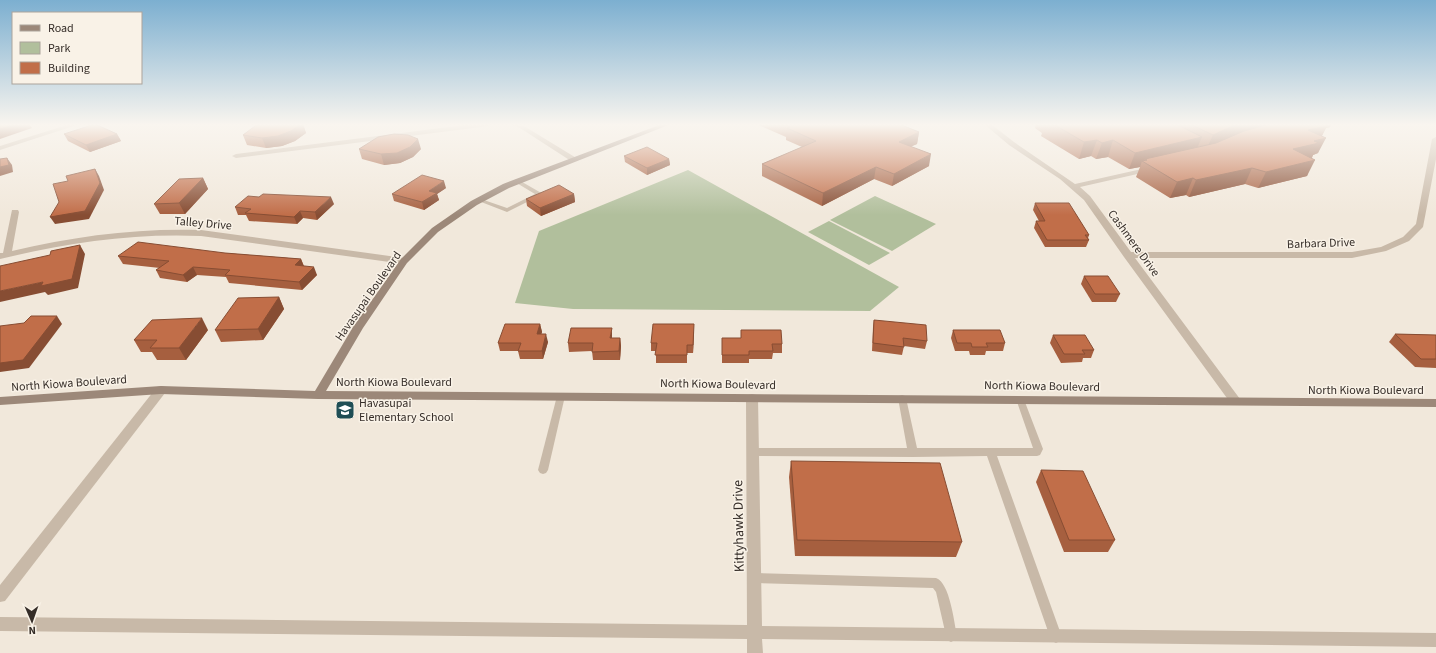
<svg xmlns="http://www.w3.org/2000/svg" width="1436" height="653" viewBox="0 0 1436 653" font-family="'Source Sans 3',sans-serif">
<rect width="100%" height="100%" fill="#f1e8db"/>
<!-- green -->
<g fill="#b1bf9c">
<path d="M688 170 899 287 870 311 573 309 515 303 539 231Z"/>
<path d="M875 196 936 224 892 251 830 220Z"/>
<path d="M829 221 890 253 869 265 808 232Z"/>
</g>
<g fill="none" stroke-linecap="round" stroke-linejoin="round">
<!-- lane -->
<g fill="#c8b9a8" fill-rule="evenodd">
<path d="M517 179 543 194 507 212 476 200 477 199H481L507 208 535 194 515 182V180Z"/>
<path d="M561 393 564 394 565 396 548 470 546 473 543 474 540 473 538 470 557 396 558 394Z"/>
<path d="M902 395 905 396 906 398 917 448H1033L1016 399 1017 397H1023L1043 449 1040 455 1037 456H997L1062 637 1060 641 1056 643 1052 641 1050 637 987 456 913 457 752 456 749 455 747 452 749 449 752 448H907L898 398 899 396Z"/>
<path d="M755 573 936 578C950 583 954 622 957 636L955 640 951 642 947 640 936 592 933 588 755 583 751 581 749 578 751 575Z"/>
</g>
<!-- street -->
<g fill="#c8b9a8" fill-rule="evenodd">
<path d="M70 124H80L0 150V146Z"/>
<path d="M472 124H492L489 126 236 158 232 156 236 154Z"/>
<path d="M510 124 524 126 578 159 577 161H571L520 128Z"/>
<path d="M984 124H991L1014 142 1075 184 1155 166V170L1080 187 1090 196 1131 252H1352L1381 247 1403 237 1416 224 1432 139 1436 137V159L1423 227 1409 241 1386 251 1352 258H1135L1240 399 1242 402 1240 405H1232L1124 257 1084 200 1060 179 1009 145Z"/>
<path d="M12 210H18L19 212 12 251C75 236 137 228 201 230L404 258 408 261 404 264 201 236C132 233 67 243 0 259V253H3Z"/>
<path d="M161 386 165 387 167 390 165 393 5 601 0 602V585L157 387Z"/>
<path d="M752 394 756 395 758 398 762 626 1436 633V647L762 639 763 653H747V639L0 631V617L747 625 746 398 748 395Z"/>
</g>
<!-- secondary -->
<path fill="#9c8879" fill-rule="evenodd" d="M662 124H671L509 188 477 205 438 232 407 263 363 328 326 391 1436 399V407L318 399 161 394 0 405V397L161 386 315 391 353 327 401 259 432 228 471 201 503 184Z"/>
</g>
<!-- wall -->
<g fill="#a65f3f">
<path d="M260 124H303L306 133 295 141 282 146 266 148 247 145 243 135Z"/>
<path d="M756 124H899L919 132 917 144 911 146 929 166 892 186 874 179 822 206 762 176V164L802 147 786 140V137Z"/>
<path d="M1035 124H1331L1330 127 1326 128 1322 136 1318 153 1313 155 1312 158 1307 176 1258 188 1245 184 1189 197 1186 195 1170 198 1136 177 1140 167 1129 169 1108 157 1096 159 1091 156 1079 159 1041 136 1042 133 1035 128 1036 124Z"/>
<path d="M64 134H117L121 141 90 152 68 141Z"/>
<path d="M359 149H421L413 157 400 163 384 165 362 159Z"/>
<path d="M624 156 669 159 670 165 647 175 625 162Z"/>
<path d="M203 178 208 189 185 214H160L154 204Z"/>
<path d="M446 188 437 194 439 200 424 210 394 201 392 194Z"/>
<path d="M574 194 575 202 541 216 527 206 526 199Z"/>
<path d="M1035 203 1089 235 1088 238 1089 240 1086 247H1045L1034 228 1036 221H1039L1033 210Z"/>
<path d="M334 204 317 220 303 218 297 224 249 221 246 215H238L235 207Z"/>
<path d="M225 253 301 259 304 266 317 275 302 290 229 283 226 277 197 275 187 282 160 278 156 270 160 268 123 264 118 256Z"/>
<path d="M1084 276 1120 294 1116 302H1092L1081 284Z"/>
<path d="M279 297 284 309 263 340 221 342 215 330Z"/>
<path d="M874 320 927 341 925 349 904 346 902 355 872 351 873 327Z"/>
<path d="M540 324 542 332 541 334 548 342 543 359H520L518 351H500L498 343Z"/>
<path d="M208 330 186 360H157L152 352H141L134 340Z"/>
<path d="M741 330 782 344V353H773L772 359H749V363H722V338H741Z"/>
<path d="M953 330 1005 343 1003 351H986L985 355H970L969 351H955L951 338Z"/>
<path d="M694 332 693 353H687V363H656V351H651V343Z"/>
<path d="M1395 334 1436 335V368L1415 367 1389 342Z"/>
<path d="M1053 335 1094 350 1091 358H1083L1082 362 1061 363 1050 343Z"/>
<path d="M612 336V338H620L621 346 620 360H593L592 351 569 352 568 343Z"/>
<path d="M791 461 962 542 956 557 795 556 789 477Z"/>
<path d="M1041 470 1115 540 1108 552H1064L1036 482Z"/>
</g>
<!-- shaded-wall -->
<g fill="#874d33">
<path d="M17 124H29L32 128 0 139V129Z"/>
<path d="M301 124H303L306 133 295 141 282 146 266 148 262 138Z"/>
<path d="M1236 124H1284L1206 150 1213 135Z"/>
<path d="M1307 124H1331L1330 127 1326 128 1320 139 1326 138 1318 153 1313 155 1311 159 1285 165Z"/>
<path d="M919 132 917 144 897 153 899 142Z"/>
<path d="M117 134 121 141 90 152 86 145Z"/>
<path d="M1202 137 1195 153 1147 160 1145 159 1144 162 1142 161 1140 167 1129 169 1135 153Z"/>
<path d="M418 139 421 149 413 157 400 163 384 165 381 154Z"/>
<path d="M1097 140 1091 156 1079 159 1084 142Z"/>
<path d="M1113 140 1108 157 1096 159 1102 143Z"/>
<path d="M931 154 929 166 892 186 894 174Z"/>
<path d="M7 158 12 165 13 172 0 176V167Z"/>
<path d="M669 159 670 165 647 175V168Z"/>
<path d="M1315 160 1307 176 1258 188 1266 172Z"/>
<path d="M876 167 874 179 822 206 823 193Z"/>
<path d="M1252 168 1245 184 1189 197 1196 180Z"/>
<path d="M95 169 99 176 104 190 89 219 55 224 50 217Z"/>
<path d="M203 178 208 189 185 214 179 203Z"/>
<path d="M1193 178 1186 195 1170 198 1177 182Z"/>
<path d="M444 181 446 188 437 194 439 200 424 210 422 202 429 191Z"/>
<path d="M574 194 575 202 541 216 540 208Z"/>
<path d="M331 197 334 204 317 220 315 212Z"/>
<path d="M300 211 303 218 297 224 294 217Z"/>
<path d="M80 245 85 254 78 288 48 295 45 292 0 302V291L43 282Z"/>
<path d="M301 259 304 267 295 265Z"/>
<path d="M193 267 197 275 187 282 183 275Z"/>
<path d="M314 267 317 275 302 290 299 282Z"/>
<path d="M279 297 284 309 263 340 258 329Z"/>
<path d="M57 316 62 324 29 368 0 372V363Z"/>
<path d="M202 318 208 330 186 360 179 348Z"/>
<path d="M540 324 542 332 539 342 537 334Z"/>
<path d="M694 324V332L693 353V345Z"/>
<path d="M612 328V336L611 346 610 338Z"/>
<path d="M546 334 548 342 543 359 542 351Z"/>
<path d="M620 338 621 346 620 360 619 351Z"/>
</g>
<!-- building -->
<g fill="#c16e49" stroke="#874d33">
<path d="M0 124H17L0 129Z"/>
<path d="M95 124 117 134 86 145 64 134Z"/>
<path d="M260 124H301L291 131 278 136 262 138 243 135 255 126Z"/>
<path d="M784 124H899L919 132 899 142 931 154 894 174 876 167 823 193 762 164 816 141 787 128 790 127Z"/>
<path d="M1053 124H1176L1202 137 1135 153 1113 140 1102 143 1097 140 1084 142Z"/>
<path d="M1190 124H1237L1213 135Z"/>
<path d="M1269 124H1323L1327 126 1308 130 1326 138 1314 141 1319 143 1293 149 1315 160 1266 172 1252 168 1196 180 1193 178 1177 182 1142 161 1147 160 1145 159 1216 143 1244 131Z"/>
<path d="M394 134 408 135 418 139 410 147 397 153 381 154 359 149 378 137Z"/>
<path d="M647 147 669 159 647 168 624 156Z"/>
<path d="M7 158 9 165 0 167V159Z"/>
<path d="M95 169 100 183 85 211 50 217 59 202 53 184 68 181 66 176Z"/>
<path d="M422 175 444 181 429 191 437 193 422 202 392 194Z"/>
<path d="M203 178 179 203 154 204 179 179Z"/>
<path d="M559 185 574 194 540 208 526 199Z"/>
<path d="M263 194 331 197 315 212 300 211 294 217 245 213 251 209 235 207 248 196 259 197Z"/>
<path d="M1035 203H1069L1089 235H1085L1089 240H1047L1036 221H1045Z"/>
<path d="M138 242 225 253 301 259 295 265 314 267 299 282 225 275 230 270 193 267 183 275 156 270 169 261 118 256Z"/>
<path d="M80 245 72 279 41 286 43 282 0 291V266L50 255 51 251Z"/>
<path d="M1084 276H1108L1120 294H1095Z"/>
<path d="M279 297 258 329 215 330 238 298Z"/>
<path d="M31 316H57L23 360 0 363V326L24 323Z"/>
<path d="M202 318 179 348H150L157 340H134L152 320Z"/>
<path d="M874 320 926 325 927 341 903 338 904 347 873 343Z"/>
<path d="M505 324H540L537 334H546L542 351H518L521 343H498Z"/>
<path d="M653 324H694L693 345H687V355H655L657 343H651Z"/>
<path d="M571 328H612L610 338H620L619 351 592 352 593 343H568Z"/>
<path d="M741 330H781L782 344H772L773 351H749V355H722V338H741Z"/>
<path d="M953 330H1000L1005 343H986L988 347H972L971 343H957Z"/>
<path d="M1395 334 1436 335V359H1421Z"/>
<path d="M1053 335H1085L1094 350H1082L1085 354H1064Z"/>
<path d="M791 461 940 463 962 542 797 540Z"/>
<path d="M1041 470 1083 471 1115 540H1069Z"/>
</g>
<!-- sky -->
<linearGradient id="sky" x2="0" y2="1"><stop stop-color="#7cafd0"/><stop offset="0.58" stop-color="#f9f5ef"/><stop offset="1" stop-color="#f9f5ef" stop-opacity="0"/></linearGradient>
<rect width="1436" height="215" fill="url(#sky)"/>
<!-- icons -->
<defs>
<symbol id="school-square" viewBox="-11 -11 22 22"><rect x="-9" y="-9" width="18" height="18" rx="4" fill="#1f4e55" stroke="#f9f2e7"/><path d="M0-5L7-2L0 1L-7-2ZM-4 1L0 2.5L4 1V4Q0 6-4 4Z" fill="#fff"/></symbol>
</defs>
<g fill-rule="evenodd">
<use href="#school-square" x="334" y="399" width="22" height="22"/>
</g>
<g text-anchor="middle" stroke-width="3" stroke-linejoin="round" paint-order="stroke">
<!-- street labels -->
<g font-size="12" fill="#352d28" stroke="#f9f2e7">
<text transform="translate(203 223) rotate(5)" y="4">Talley Drive</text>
<text transform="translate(1134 243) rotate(54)" y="4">Cashmere Drive</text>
<text transform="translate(1321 243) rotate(-2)" y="4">Barbara Drive</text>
<text transform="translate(368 296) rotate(-55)" y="4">Havasupai Boulevard</text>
<text x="394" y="386">North Kiowa Boulevard</text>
<text transform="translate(69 383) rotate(-4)" y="4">North Kiowa Boulevard</text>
<text transform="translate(718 384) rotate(1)" y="4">North Kiowa Boulevard</text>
<text transform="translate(1042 386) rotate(1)" y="4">North Kiowa Boulevard</text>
<text x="1366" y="394">North Kiowa Boulevard</text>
</g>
<!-- poi labels -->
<g font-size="12" fill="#352d28" stroke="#f9f2e7" text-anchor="start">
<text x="359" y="407">Havasupai<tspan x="359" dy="14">Elementary School</tspan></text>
</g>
<!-- near-street labels -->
<g font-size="14" fill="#352d28" stroke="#f9f2e7">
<text transform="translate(738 526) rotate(-91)" y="5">Kittyhawk Drive</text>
</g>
</g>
<!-- legend -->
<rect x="12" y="12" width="130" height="72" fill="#f9f2e7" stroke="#aba39b"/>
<rect x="20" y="25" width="20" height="6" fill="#9c8879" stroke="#aba39b"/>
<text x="48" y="32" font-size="12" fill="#352d28">Road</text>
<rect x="20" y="42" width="20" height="12" fill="#b1bf9c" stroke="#aba39b"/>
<text x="48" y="52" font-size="12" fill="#352d28">Park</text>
<rect x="20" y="62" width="20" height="12" fill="#c16e49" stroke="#aba39b"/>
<text x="48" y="72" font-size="12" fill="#352d28">Building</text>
<!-- north arrow -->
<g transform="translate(32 621) rotate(178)" stroke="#f9f2e7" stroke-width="3" paint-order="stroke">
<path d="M0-3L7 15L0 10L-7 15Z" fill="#352d28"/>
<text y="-6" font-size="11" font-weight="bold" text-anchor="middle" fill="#352d28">N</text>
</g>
</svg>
